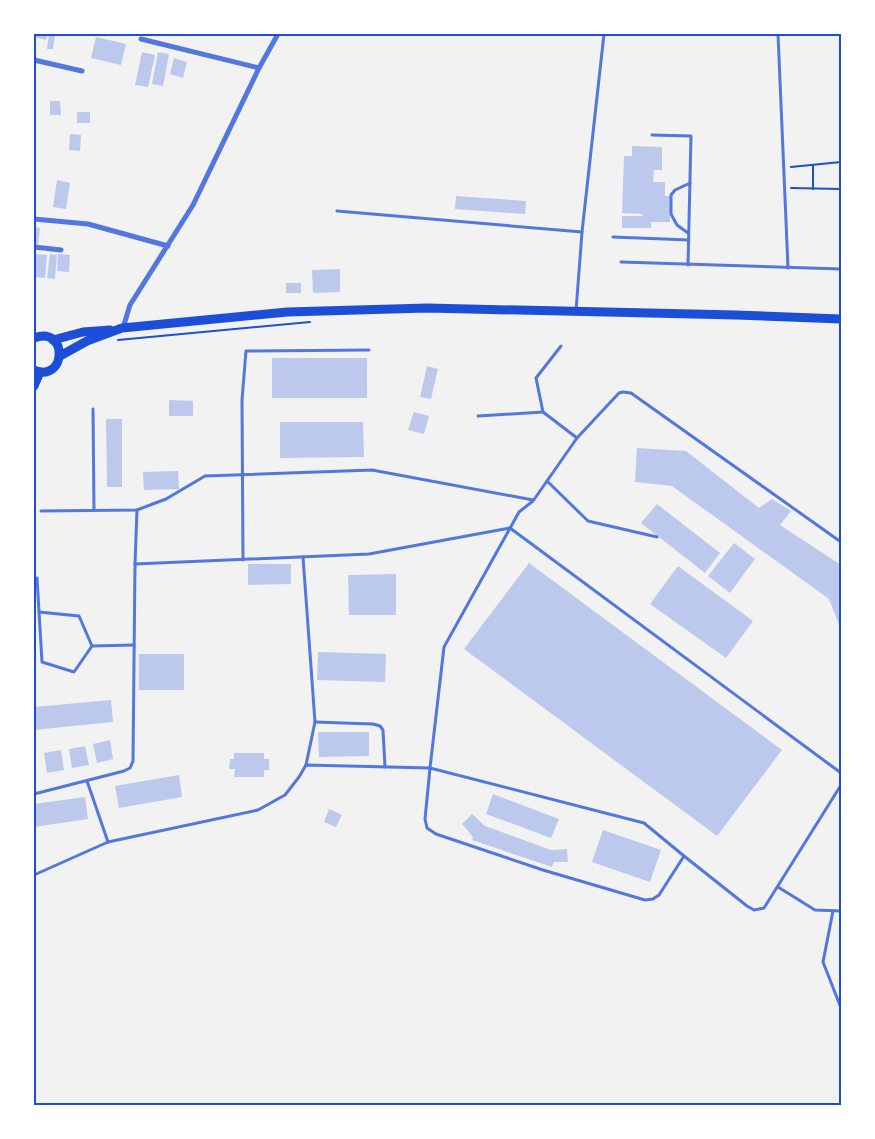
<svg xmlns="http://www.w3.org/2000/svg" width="875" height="1139" viewBox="0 0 875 1139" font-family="Karla,sans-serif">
<rect width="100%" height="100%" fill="#f2f2f2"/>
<!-- building -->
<g fill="#bdc9ec">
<path d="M34 34H48L46 40 34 37Z"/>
<path d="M49 34H55L53 49H47Z"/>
<path d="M96 37 126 44 121 65 91 58Z"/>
<path d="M142 52 155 55 148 87 135 85Z"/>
<path d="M158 52 169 54 163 86 152 84Z"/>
<path d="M174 58 187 62 183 78 170 74Z"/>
<path d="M50 101H60L61 115H50Z"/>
<rect x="77" y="112" width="13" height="11"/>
<path d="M70 134 81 135 80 151 69 150Z"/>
<path d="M632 146 662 147V170H654L653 182H665V196H670V222H651V228H622V216H643L642 214 622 213 624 156H632Z"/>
<path d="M57 180 70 183 66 209 53 207Z"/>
<path d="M456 196 526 201 525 214 455 209Z"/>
<path d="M34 227 40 228 38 246H34Z"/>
<path d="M34 254 47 255 45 278 34 277Z"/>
<path d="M50 254 57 255 55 279 47 278Z"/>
<path d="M58 254 70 255 69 272 57 271Z"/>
<path d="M340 269V292L313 293 312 270Z"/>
<rect x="286" y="283" width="15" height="10"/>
<rect x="272" y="358" width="95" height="40"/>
<path d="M427 366 438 369 431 399 420 397Z"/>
<path d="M169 400 193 401V416H169Z"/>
<path d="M414 412 429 416 424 434 408 430Z"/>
<path d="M106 419H122V487H107Z"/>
<path d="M280 422H363L364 457 280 458Z"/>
<path d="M637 448 686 451 759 508 772 499 791 511 780 525 841 565V630L829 599 672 486 635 482Z"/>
<path d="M178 471 179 489 144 490 143 472Z"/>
<path d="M657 504 720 553 705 573 641 523Z"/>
<path d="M734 543 755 559 730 593 708 576Z"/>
<path d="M529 563 782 750 717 836 464 649Z"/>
<path d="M248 564H291V584L248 585Z"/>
<path d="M678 566 753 621 726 658 650 604Z"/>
<path d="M396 574V615H349L348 575Z"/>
<path d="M318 652 386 654 385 682 317 680Z"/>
<rect x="139" y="654" width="45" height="36"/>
<path d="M111 700 113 722 34 730V707Z"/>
<path d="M318 732H369V756L319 757Z"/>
<path d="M110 740 113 759 97 763 93 744Z"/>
<path d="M85 746 89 765 72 768 69 749Z"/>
<path d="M61 750 64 770 47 773 44 753Z"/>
<path d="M234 753H264V759H269V770H264V777H234L235 769H229L230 759H234Z"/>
<path d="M179 775 182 797 119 808 115 786Z"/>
<path d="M493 794 559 819 551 838 486 814Z"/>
<path d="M85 797 88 819 34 827V804Z"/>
<path d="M329 809 342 815 336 827 324 822Z"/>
<path d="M472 814 485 826 551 850 567 849 568 862H554L552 867 472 840 473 837 462 824Z"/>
<path d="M603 830 661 850 650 882 592 862Z"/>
</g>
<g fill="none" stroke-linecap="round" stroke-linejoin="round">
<!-- path -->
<g stroke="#1d4ed8" stroke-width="2">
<path d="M813 165V189"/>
<path d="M791 167 841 162"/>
<path d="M791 188 841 189"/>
<path d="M118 340 310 322"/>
</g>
<!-- service -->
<g stroke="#5277de" stroke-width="3">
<path d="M778 34 788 268"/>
<path d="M652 135 691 136 688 265"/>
<path d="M337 211 582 232"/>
<path d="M688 233 677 225 671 214V195L675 190 690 183"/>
<path d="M613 237 689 240"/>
<path d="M621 262 841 269"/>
<path d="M576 311 582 232 604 34"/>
<path d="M561 346 536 378 543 412 577 438"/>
<path d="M93 409 94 510"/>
<path d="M478 416 543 412"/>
<path d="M547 481 588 521 657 537"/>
<path d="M137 510 135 564 369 554 510 528 841 773"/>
<path d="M41 511 137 510 166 499 205 476 372 470 533 500"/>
<path d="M303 557 315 722 306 765"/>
<path d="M243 560 242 400 246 351 369 350"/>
<path d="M37 578 42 662 74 672 92 646 134 645"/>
<path d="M39 612 79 616 92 646"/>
<path d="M315 722 373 724 380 726 383 730 385 767"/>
<path d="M87 781 108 842"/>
<path d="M34 794 124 771 130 768 133 761 135 564"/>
<path d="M684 856 644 823 430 768 425 819 427 828 436 834 543 870 645 900 653 899 659 895 684 856 747 906 754 910 764 908 841 785"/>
<path d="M34 875 108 842 258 810 285 795 299 777 306 765 430 768 444 647 519 512 533 501 577 438 619 393 623 392 631 393 841 542"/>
<path d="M778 887 815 910 841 911"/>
<path d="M833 911 823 962 841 1008"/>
</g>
<!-- minor -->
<g stroke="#5277de" stroke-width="5">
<path d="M141 39 259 68"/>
<path d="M34 60 82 71"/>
<path d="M34 219 88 224 168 246"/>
<path d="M34 247 61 250"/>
<path d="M123 328 130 305 193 205 259 68 278 34"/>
</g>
<!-- secondary -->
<g stroke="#1d4ed8" stroke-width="9">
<path d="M34 338C69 325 66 384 34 370"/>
<path d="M53 340 83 332 110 330"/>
<path d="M60 356 87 341 122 328 287 312 427 308 736 315 841 319"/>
<path d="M34 386 40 372"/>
</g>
</g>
<!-- border -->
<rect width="875" height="1139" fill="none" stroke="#ffffff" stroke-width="70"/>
<rect x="35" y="35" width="805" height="1069" fill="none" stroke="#1d4ed8" stroke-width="2"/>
</svg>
